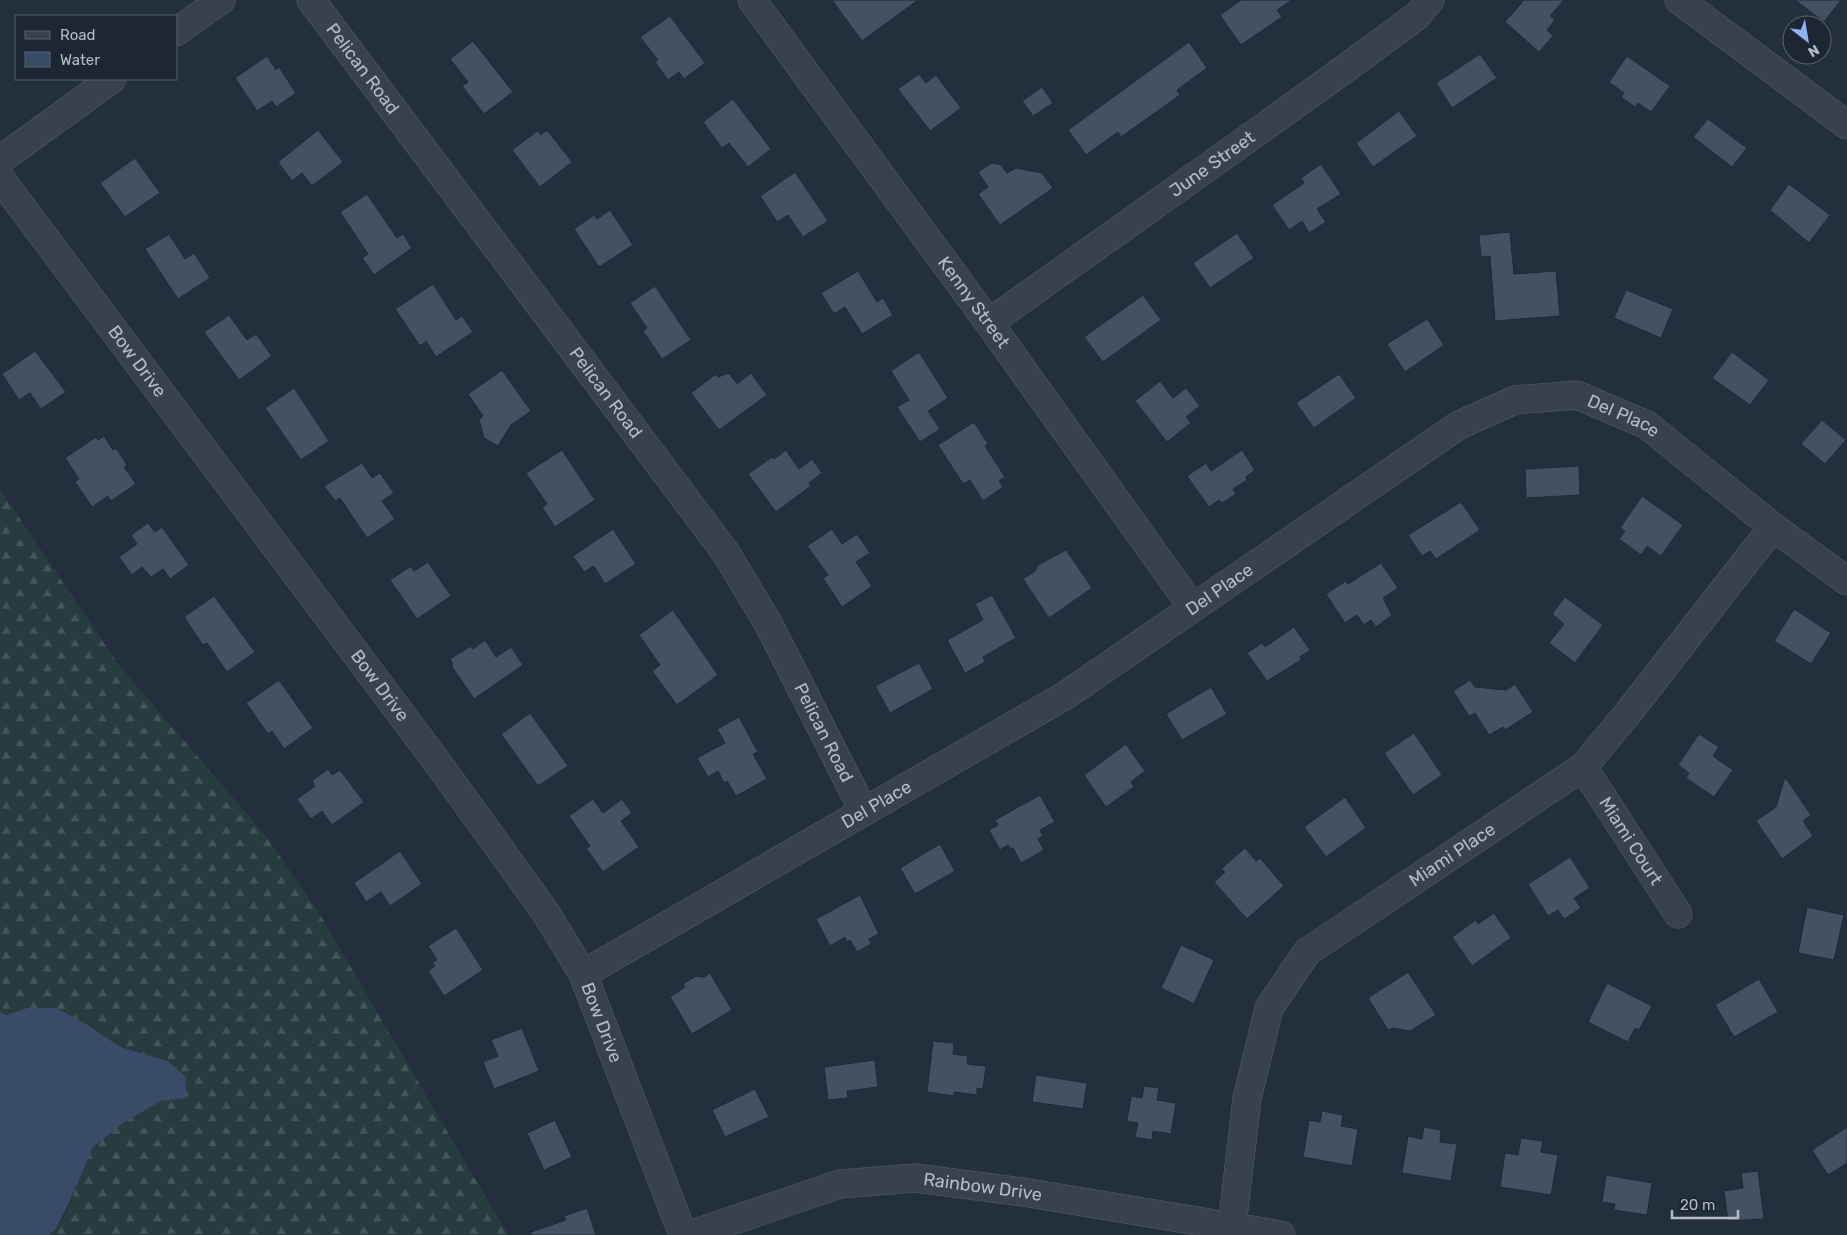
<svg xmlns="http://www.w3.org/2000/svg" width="1847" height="1235" viewBox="0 0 1847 1235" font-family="Rubik,sans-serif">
<defs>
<pattern id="forest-firs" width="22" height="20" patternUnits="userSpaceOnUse" patternTransform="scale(1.25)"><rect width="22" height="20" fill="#263c3f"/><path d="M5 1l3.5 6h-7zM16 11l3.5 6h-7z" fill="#435659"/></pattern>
</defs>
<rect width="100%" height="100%" fill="#242f3e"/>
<!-- forest -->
<path fill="url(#forest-firs)" d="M0 489 118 664 265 835 319 913 508 1235H49C71 1217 78 1174 92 1149 99 1138 148 1105 162 1101 169 1099 178 1099 185 1098L168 1061 120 1047 86 1024 27 1008 6 1015 0 1012Z"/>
<!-- water -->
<path fill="#394c67" d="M27 1008H56L86 1024 120 1047 168 1061 186 1077 185 1098 161 1101 126 1121 93 1147 69 1203 55 1230 49 1235H0V1012L6 1015Z"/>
<!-- building -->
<g fill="#455162" stroke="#1f2835">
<path d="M832 0H918L862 41Z"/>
<path d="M1241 0H1292L1277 10 1282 17 1241 45 1220 15Z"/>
<path d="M1524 0H1564L1550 16 1555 20 1547 30 1553 36 1539 52 1505 22Z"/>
<path d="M1795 0H1841L1824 22Z"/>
<path d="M670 16 705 63 684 79 679 72 668 80 655 62 658 60 640 37Z"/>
<path d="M473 41 513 92 484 114 462 86 468 82 450 59Z"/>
<path d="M1189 42 1207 68 1177 90 1180 95 1121 137 1118 132 1086 155 1068 130Z"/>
<path d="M1480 54 1497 78 1452 108 1436 83Z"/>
<path d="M267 56 276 70 279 67 296 93 276 107 272 101 257 111 235 78Z"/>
<path d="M1627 56 1670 86 1651 112 1638 103 1635 107 1621 97 1624 93 1609 82Z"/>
<path d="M919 74 926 83 936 75 961 108 930 131 898 89Z"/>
<path d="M1042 87 1053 103 1033 116 1022 101Z"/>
<path d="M733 99 771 149 748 167 729 143 722 148 703 122Z"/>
<path d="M1399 111 1417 136 1373 167 1356 143Z"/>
<path d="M1708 119 1747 148 1732 167 1693 137Z"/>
<path d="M318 130 343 162 312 186 302 173 292 181 278 162Z"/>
<path d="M547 130 572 162 540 187 512 150 537 131 541 135Z"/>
<path d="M135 158 160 193 125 217 100 183Z"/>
<path d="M992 163 1001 165 1007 173 1016 168 1042 173 1053 188 1000 225 978 194 988 187 978 172Z"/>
<path d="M1321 164 1341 194 1317 209 1326 222 1309 233 1302 221 1289 230 1272 205 1304 183 1301 178Z"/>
<path d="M795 172 828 221 803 237 788 215 777 222 760 196Z"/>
<path d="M1789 184 1830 215 1809 243 1770 210Z"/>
<path d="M367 194 397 238 403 234 412 248 374 275 362 258 368 254 340 212Z"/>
<path d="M610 210 633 245 599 267 574 229 594 215 597 219Z"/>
<path d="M1510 232 1514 274 1556 271 1560 316 1495 321 1490 256 1481 257 1479 235Z"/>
<path d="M1237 233 1254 258 1210 288 1193 263Z"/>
<path d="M169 234 185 259 194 253 210 278 178 299 145 249Z"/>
<path d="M858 271 877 302 883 298 893 315 862 334 845 307 834 314 821 293Z"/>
<path d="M433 284 456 320 462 316 473 332 436 357 426 341 420 346 395 309Z"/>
<path d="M655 286 691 340 662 359 643 331 647 328 630 303Z"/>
<path d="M1626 290 1673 309 1661 338 1614 318Z"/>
<path d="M1143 295 1161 320 1103 362 1084 337Z"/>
<path d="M229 315 247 340 256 334 272 356 239 380 204 332Z"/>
<path d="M1427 319 1444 345 1405 372 1387 344Z"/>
<path d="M35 351 66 392 41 409 30 393 19 400 2 374Z"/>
<path d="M919 352 948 398 928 411 940 429 920 442 897 407 909 400 891 371Z"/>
<path d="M1732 352 1769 380 1750 405 1712 378Z"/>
<path d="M502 370 531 411 511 425 498 446 484 438 479 420 483 416 468 394Z"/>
<path d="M729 373 737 384 751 373 767 395 719 430 691 393 716 374 718 377Z"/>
<path d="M1339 374 1356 398 1314 428 1296 403Z"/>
<path d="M1160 381 1173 398 1186 388 1200 406 1186 417 1191 423 1167 442 1135 401Z"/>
<path d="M294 388 329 441 301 460 265 408Z"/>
<path d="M1822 420 1846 440 1825 464 1801 444Z"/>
<path d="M974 422 988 444 985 446 1005 477 999 481 1003 487 983 501 970 480 963 484 938 445Z"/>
<path d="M104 436 113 450 116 448 127 465 124 467 136 484 111 501 108 496 92 507 75 482 79 479 65 458 96 437 98 440Z"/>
<path d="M562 450 595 500 555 527 542 507 547 504 526 473Z"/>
<path d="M786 450 799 469 812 459 822 473 809 483 811 486 776 512 748 474 772 457 774 459Z"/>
<path d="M1242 450 1255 470 1246 477 1247 480 1233 489 1236 494 1222 503 1219 500 1209 507 1187 476 1206 463 1211 471Z"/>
<path d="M362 463 372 478 380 473 394 493 382 501 395 519 367 538 340 498 335 501 324 486Z"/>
<path d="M1579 466 1580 495 1526 498 1525 469Z"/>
<path d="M1642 496 1683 525 1661 556 1647 546 1641 555 1619 539 1625 531 1620 528Z"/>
<path d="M1461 502 1480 530 1436 559 1430 551 1422 556 1408 535Z"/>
<path d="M148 523 155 532 162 527 189 565 170 579 163 569 151 577 142 567 132 575 119 557 137 544 131 535Z"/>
<path d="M613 529 636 564 605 584 594 566 584 572 573 556Z"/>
<path d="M832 529 842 544 857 534 870 553 856 562 872 586 842 607 823 578 828 575 807 546Z"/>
<path d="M1066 550 1092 588 1049 618 1023 579 1035 571 1038 565Z"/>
<path d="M428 562 451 596 417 619 390 580 411 566 414 571Z"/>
<path d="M1381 563 1398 588 1383 598 1392 615 1376 627 1371 620 1364 625 1357 615 1345 623 1326 594 1346 581 1348 584Z"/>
<path d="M992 595 1016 638 983 657 985 662 965 673 947 640 983 620 975 604Z"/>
<path d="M214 596 255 652 227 672 207 643 203 645 184 617Z"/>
<path d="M1565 597 1603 625 1575 663 1549 643 1564 624 1552 614Z"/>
<path d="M1794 609 1831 633 1811 664 1774 641Z"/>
<path d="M673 610 718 675 677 705 652 671 660 665 639 635Z"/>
<path d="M1294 627 1310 650 1300 657 1301 660 1267 681 1247 653 1262 643 1265 647Z"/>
<path d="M485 640 496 657 511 647 523 665 474 699 451 665 453 664 450 659 471 646 473 649Z"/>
<path d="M919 663 933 689 890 713 875 686Z"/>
<path d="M279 680 313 728 284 749 272 731 268 734 246 703Z"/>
<path d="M1470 680 1475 687 1506 690 1515 684 1533 712 1505 730 1503 727 1489 735 1475 713 1469 716 1453 691Z"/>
<path d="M1211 687 1227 714 1182 740 1166 714Z"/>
<path d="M530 713 568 766 538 786 501 734Z"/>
<path d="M739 717 758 752 753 754 767 779 736 796 727 781 724 783 718 771 708 777 697 758 725 743 717 729Z"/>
<path d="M1414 733 1442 775 1413 795 1384 753Z"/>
<path d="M1699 734 1719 747 1713 756 1733 770 1714 797 1686 778 1689 773 1678 765Z"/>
<path d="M1126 744 1145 771 1131 782 1134 787 1106 807 1084 775Z"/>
<path d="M328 769 332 775 340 770 364 802 332 825 322 811 311 819 297 799 315 786 312 781Z"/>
<path d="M1785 777 1811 815 1803 821 1813 836 1782 859 1756 821 1776 807Z"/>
<path d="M1040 795 1055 822 1040 830 1043 836 1038 839 1044 850 1021 863 1013 848 1011 849 1008 845 1000 850 989 830 998 825 995 820Z"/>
<path d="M1345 797 1366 828 1326 857 1304 827Z"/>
<path d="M593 799 603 813 622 799 632 813 621 821 639 847 603 872 586 848 590 846 569 816Z"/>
<path d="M940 844 955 871 915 894 900 868Z"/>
<path d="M1245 848 1256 861 1260 858 1284 886 1247 919 1214 882 1225 872 1221 869Z"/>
<path d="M400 851 422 884 390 906 381 892 366 902 354 883Z"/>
<path d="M1570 857 1590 888 1574 898 1581 908 1564 919 1558 910 1548 916 1528 884Z"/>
<path d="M860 895 879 934 869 939 871 944 857 952 850 940 847 942 845 937 830 946 816 919Z"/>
<path d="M1807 907 1844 915 1834 960 1798 953Z"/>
<path d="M1494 913 1511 938 1472 966 1452 937 1476 920 1478 924Z"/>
<path d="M456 928 483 970 444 996 428 971 435 966 432 963 437 960 428 946Z"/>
<path d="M1181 945 1214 960 1194 1004 1161 988Z"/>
<path d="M1408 972 1436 1015 1410 1031 1393 1028 1388 1030 1368 998Z"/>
<path d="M710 973 732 1010 692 1034 670 997 685 987 683 984 696 976 704 977Z"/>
<path d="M1759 979 1778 1012 1734 1037 1715 1005Z"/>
<path d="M1607 983 1652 1006 1639 1030 1635 1028 1628 1042 1588 1022Z"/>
<path d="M522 1028 539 1071 494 1089 483 1062 498 1056 491 1040Z"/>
<path d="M933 1041 954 1043 953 1054 968 1056 967 1064 986 1066 983 1089 977 1088V1095L954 1092V1096L927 1092Z"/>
<path d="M875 1060 878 1087 847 1091 848 1098 828 1100 824 1067Z"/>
<path d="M1036 1075 1087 1083 1083 1109 1032 1102Z"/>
<path d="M1144 1086 1159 1088 1157 1100 1176 1103 1171 1134 1153 1131 1152 1140 1135 1137 1138 1123 1127 1121 1131 1096 1142 1098Z"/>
<path d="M755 1089 769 1117 725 1137 712 1110Z"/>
<path d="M1322 1111 1343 1115 1341 1126 1358 1129 1352 1166 1303 1157 1309 1120 1320 1122Z"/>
<path d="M555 1120 572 1157 544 1170 527 1133Z"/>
<path d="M1424 1127 1441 1130 1440 1142 1457 1144 1451 1181 1402 1173 1408 1136 1422 1139Z"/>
<path d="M1847 1127V1163L1828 1175 1812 1150Z"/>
<path d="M1521 1138 1543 1141 1541 1152 1558 1155 1551 1195 1500 1187 1505 1153 1518 1155Z"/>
<path d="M1758 1171 1764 1219 1728 1221 1724 1191 1743 1188 1741 1173Z"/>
<path d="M1606 1175 1652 1183 1647 1215 1614 1210 1615 1204 1602 1202Z"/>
<path d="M587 1208 596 1235H531V1232L566 1220 564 1216Z"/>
</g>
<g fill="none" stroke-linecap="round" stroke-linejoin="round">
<defs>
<g id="minor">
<path id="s1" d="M311 0 726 553 768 623 863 810"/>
<path id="s2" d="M752 0 989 323 1193 608"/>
<path d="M1679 0 1847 125"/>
<path d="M176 32 221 0"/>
<path d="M0 160 112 79"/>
<path id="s3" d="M0 178 440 766 546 913 583 974 683 1235"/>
<path id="s4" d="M989 323C1132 220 1277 120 1418 15L1430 0"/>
<path id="s5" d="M1583 767 1678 914"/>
<path id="s6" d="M583 974 1066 695 1459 425 1515 400 1577 395 1647 425 1773 527 1847 581"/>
<path id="s7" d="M1232 1226 1247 1099 1269 1008 1307 952 1583 767 1628 713 1773 527"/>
<path id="s8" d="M690 1235 840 1184 915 1178 1023 1192 1281 1235"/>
</g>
</defs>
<!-- minor casing -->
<use href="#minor" stroke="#565f6c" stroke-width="29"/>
<!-- minor -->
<use href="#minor" stroke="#38414e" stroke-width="28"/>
</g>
<g text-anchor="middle" stroke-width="5" stroke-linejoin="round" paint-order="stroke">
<!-- street labels -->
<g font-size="18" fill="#b4bcc9" stroke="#1d2633">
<text dy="6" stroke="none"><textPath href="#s1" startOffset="86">Pelican Road</textPath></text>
<text dy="6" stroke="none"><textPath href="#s4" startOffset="274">June Street</textPath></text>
<text dy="6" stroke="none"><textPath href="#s2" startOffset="375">Kenny Street</textPath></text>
<text dy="6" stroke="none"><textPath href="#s3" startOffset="229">Bow Drive</textPath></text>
<text dy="6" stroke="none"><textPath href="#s1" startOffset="491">Pelican Road</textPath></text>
<text dy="6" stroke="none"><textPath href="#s6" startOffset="1209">Del Place</textPath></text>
<text dy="6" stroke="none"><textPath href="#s6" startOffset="744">Del Place</textPath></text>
<text dy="6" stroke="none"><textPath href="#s3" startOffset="634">Bow Drive</textPath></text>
<text dy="6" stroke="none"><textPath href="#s1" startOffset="896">Pelican Road</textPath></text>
<text dy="6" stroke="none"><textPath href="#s6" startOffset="339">Del Place</textPath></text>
<text dy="6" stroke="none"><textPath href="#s5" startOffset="88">Miami Court</textPath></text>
<text dy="6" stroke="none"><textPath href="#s7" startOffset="464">Miami Place</textPath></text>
<text dy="6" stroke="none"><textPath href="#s3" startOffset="1039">Bow Drive</textPath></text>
<text dy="6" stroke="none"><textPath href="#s8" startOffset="302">Rainbow Drive</textPath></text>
</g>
</g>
<!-- legend -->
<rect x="15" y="15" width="162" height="65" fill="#1d2633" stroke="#59626f"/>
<rect x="25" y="31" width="25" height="8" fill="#38414e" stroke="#59626f"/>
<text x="60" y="40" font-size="15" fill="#b4bcc9">Road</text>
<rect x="25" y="52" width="25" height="15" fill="#394c67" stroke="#59626f"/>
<text x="60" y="65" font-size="15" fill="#b4bcc9">Water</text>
<!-- north arrow -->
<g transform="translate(1807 40) rotate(149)"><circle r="24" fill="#1d2633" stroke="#59626f"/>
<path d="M0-4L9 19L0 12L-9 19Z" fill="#8ab4f8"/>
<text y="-8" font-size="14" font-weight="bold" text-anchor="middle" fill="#b4bcc9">N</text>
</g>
<!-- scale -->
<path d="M1672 1210v8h66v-8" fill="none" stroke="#b4bcc9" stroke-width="2.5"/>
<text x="1680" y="1210" font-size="15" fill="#b4bcc9" stroke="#1d2633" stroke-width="4" paint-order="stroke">20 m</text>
</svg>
